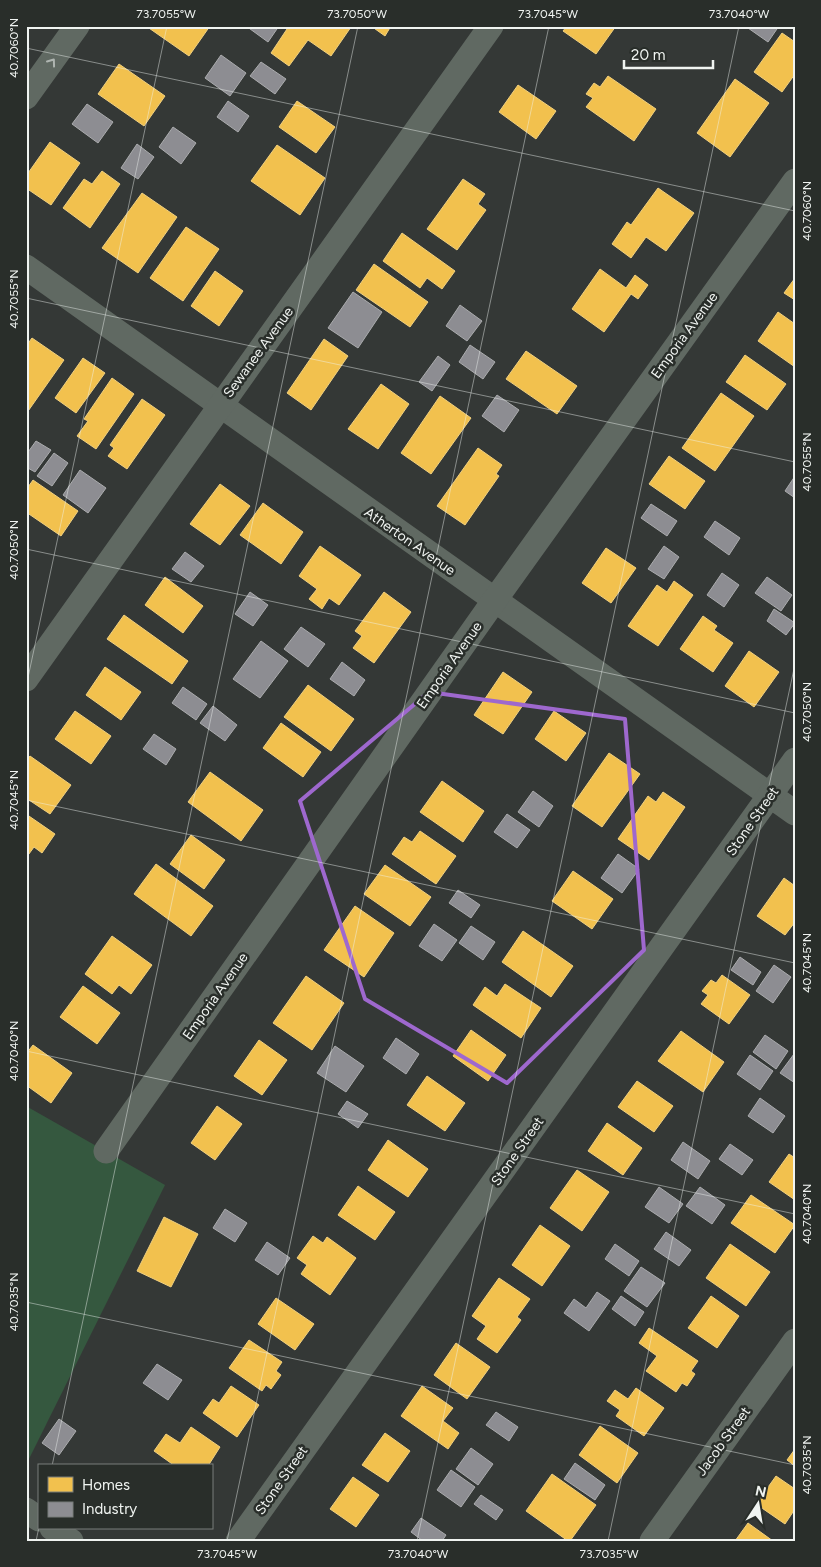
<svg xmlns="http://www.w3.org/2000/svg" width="821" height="1567" viewBox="0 0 821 1567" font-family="Figtree,sans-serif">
<rect width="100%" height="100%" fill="#343836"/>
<!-- green -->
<path fill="#35583f" d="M26 1106 165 1185 26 1465Z"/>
<!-- homes -->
<g fill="#f2c14e" stroke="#f1d07f">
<path d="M146 26H210L189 56Z"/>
<path d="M289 26H350L351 27 331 56 308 40 289 66 271 53Z"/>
<path d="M371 26H391L385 36Z"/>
<path d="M567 26H616L596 54 563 31Z"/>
<path d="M782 33 795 42V74L782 92 754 72Z"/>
<path d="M119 64 165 96 144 126 98 94Z"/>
<path d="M608 76 656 109 634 141 586 107 593 98 586 94 594 83 600 87Z"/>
<path d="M735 79 769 103 730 157 697 133Z"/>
<path d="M518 85 556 111 536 139 499 112Z"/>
<path d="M297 101 335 127 316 153 279 127Z"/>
<path d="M50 142 80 163 51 205 26 188V176Z"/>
<path d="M277 145 325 178 300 215 251 181Z"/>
<path d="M102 171 120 184 90 228 63 208 84 179 92 184Z"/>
<path d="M463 179 485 194 478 204 486 210 457 250 427 229Z"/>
<path d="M658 188 694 213 666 251 646 237 631 258 612 244 627 222 631 225Z"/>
<path d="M142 193 177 217 138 273 102 248Z"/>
<path d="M186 227 219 249 183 301 150 278Z"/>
<path d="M402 233 455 271 442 289 427 278 420 288 383 261Z"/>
<path d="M374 264 428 302 410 327 356 290Z"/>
<path d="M600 269 626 288 635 275 648 285 638 299 631 294 604 332 572 309Z"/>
<path d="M215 271 243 291 219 326 191 306Z"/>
<path d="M795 278V300L784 293Z"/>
<path d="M778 312 795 324V367L758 341Z"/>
<path d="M32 338 64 360 26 414V346Z"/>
<path d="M324 339 348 356 311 410 287 393Z"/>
<path d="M526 351 577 386 557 414 506 379Z"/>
<path d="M745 355 786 384 767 410 726 382Z"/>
<path d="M83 358 105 373 76 413 55 398Z"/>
<path d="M112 378 134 394 96 449 77 436 88 421 84 419Z"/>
<path d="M381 384 409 404 378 449 348 429Z"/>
<path d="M721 393 754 416 715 471 682 448Z"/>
<path d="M440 396 471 418 431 474 401 453Z"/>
<path d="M142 399 165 415 127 469 108 456 114 448 110 445Z"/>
<path d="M478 448 502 465 496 474 499 476 465 525 437 506Z"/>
<path d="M669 456 705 481 685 509 649 484Z"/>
<path d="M33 480 78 511 61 536 26 512V490Z"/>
<path d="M220 484 250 506 220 545 190 524Z"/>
<path d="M263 503 303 532 281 564 240 535Z"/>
<path d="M320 546 361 575 339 605 329 598 322 609 309 599 317 589 299 576Z"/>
<path d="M606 548 636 568 611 603 582 583Z"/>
<path d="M165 577 203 606 183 633 145 605Z"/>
<path d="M674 581 693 595 658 646 628 626 657 585 667 592Z"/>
<path d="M384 592 411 612 374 663 353 648 362 636 355 631Z"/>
<path d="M124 615 188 661 172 684 107 639Z"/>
<path d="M703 616 717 626 714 630 733 643 713 672 680 649Z"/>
<path d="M749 651 779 672 754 707 725 686Z"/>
<path d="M105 667 141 692 121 720 86 695Z"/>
<path d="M503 672 532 692 503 734 474 715Z"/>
<path d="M308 685 354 719 331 751 284 717Z"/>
<path d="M75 711 111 736 91 764 55 739Z"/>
<path d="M554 711 586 733 566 761 535 739Z"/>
<path d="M281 723 321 752 303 777 263 748Z"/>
<path d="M609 753 640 774 602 827 572 806Z"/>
<path d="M30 756 71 785 50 814 26 798V761Z"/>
<path d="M210 772 263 810 241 841 188 802Z"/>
<path d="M442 781 484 811 463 842 420 812Z"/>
<path d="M663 792 685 807 649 860 618 839 648 796 656 802Z"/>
<path d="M26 814 55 834 42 853 34 847 26 858Z"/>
<path d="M420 831 456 856 436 884 392 854 404 837 412 842Z"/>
<path d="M191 835 225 860 204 889 170 864Z"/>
<path d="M156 864 213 906 191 936 134 894Z"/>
<path d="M385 865 431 897 410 926 364 894Z"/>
<path d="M573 871 613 899 592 929 552 901Z"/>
<path d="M784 878 795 886V922L785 935 757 916Z"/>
<path d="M355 906 394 933 364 977 324 950Z"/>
<path d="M523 931 573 966 551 997 502 962Z"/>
<path d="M112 936 152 965 131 994 119 985 112 994 85 974Z"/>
<path d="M722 975 750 995 729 1024 701 1004 708 995 702 991 711 980 716 983Z"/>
<path d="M306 976 344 1003 312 1050 273 1023Z"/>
<path d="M505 984 541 1008 521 1038 473 1005 485 987 497 996Z"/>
<path d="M83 986 120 1013 97 1044 60 1017Z"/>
<path d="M471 1030 506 1055 488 1081 453 1056Z"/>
<path d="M681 1031 724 1062 703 1092 658 1061Z"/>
<path d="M259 1040 287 1060 262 1095 234 1076Z"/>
<path d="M33 1045 72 1073 51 1103 26 1085V1054Z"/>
<path d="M427 1076 465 1103 445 1131 407 1105Z"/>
<path d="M637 1081 673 1106 654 1132 618 1107Z"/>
<path d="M217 1106 242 1124 215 1160 191 1143Z"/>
<path d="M607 1123 642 1148 623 1175 588 1151Z"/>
<path d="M388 1140 428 1169 408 1197 368 1170Z"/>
<path d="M789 1154 795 1158V1200L769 1182Z"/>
<path d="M577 1170 609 1192 582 1231 550 1208Z"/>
<path d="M358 1186 395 1212 375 1240 338 1215Z"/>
<path d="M751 1195 795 1225 775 1253 731 1223Z"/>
<path d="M164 1217 198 1234 171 1287 137 1271Z"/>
<path d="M540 1225 570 1246 542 1286 512 1265Z"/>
<path d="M313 1236 323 1243 327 1237 356 1258 330 1295 301 1274 307 1265 297 1258Z"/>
<path d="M730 1244 770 1272 746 1306 706 1278Z"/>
<path d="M499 1278 530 1299 517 1317 521 1320 497 1353 477 1339 486 1326 472 1316Z"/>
<path d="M711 1296 739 1316 717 1348 688 1328Z"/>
<path d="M276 1298 314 1324 295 1350 258 1324Z"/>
<path d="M649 1328 698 1361 691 1371 695 1374 687 1386 682 1383 676 1392 646 1371 657 1356 639 1343Z"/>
<path d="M249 1340 282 1362 276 1371 281 1375 271 1389 266 1385 262 1391 229 1368Z"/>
<path d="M456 1343 490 1367 467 1399 434 1375Z"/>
<path d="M231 1386 259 1405 237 1437 203 1413 213 1399 219 1403Z"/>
<path d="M422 1386 453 1408 443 1421 459 1433 448 1449 401 1416Z"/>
<path d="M636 1388 664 1408 644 1436 616 1416 620 1410 607 1401 615 1390 628 1399Z"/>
<path d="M600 1426 638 1453 617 1483 579 1455Z"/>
<path d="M191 1427 220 1447 208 1466H175L154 1451 166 1434 180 1443Z"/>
<path d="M385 1433 410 1451 388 1482 362 1465Z"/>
<path d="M795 1449V1466L787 1460Z"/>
<path d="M552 1474 596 1505 570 1541H568L526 1511Z"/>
<path d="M776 1476 795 1489V1509L785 1524 756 1504Z"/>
<path d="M353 1477 379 1495 356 1527 330 1509Z"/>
<path d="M748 1523 773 1541H735Z"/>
</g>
<!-- industry -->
<g fill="#8d8d92" stroke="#abacae">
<path d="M246 26H279L268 42Z"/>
<path d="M750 26H779L768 42 748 28Z"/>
<path d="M221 55 246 73 230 96 205 78Z"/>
<path d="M261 62 286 79 275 94 250 76Z"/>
<path d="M228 101 249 116 238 132 217 117Z"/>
<path d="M87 104 113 122 98 143 72 124Z"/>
<path d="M173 127 196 143 181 164 159 147Z"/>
<path d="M137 144 154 157 138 179 121 168Z"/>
<path d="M353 292 382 312 358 348 328 328Z"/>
<path d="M460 305 482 321 467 341 446 326Z"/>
<path d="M470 345 495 362 483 379 459 362Z"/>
<path d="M438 356 450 365 432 391 419 382Z"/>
<path d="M497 395 519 410 504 432 482 416Z"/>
<path d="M36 441 51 450 35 472 26 467V455Z"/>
<path d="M54 453 68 463 52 486 37 476Z"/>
<path d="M80 470 106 488 88 513 63 495Z"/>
<path d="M795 476V498L785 491Z"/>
<path d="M651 504 677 521 667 536 641 518Z"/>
<path d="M715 521 740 538 729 555 704 537Z"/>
<path d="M664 546 679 557 664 579 648 569Z"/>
<path d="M185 552 204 566 191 582 172 569Z"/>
<path d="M722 573 739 585 724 607 707 595Z"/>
<path d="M767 577 792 595 781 611 755 593Z"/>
<path d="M250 592 268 605 253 626 235 614Z"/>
<path d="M774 609 795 623 786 635 767 621Z"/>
<path d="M301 627 325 644 308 667 284 649Z"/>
<path d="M261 641 288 661 260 698 233 679Z"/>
<path d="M342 662 365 680 354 696 330 679Z"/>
<path d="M183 687 207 704 196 720 172 703Z"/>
<path d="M213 706 237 725 225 741 200 723Z"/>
<path d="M154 734 176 749 166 765 143 749Z"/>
<path d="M533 791 553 806 539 827 518 812Z"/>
<path d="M507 814 530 830 517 848 494 832Z"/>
<path d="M618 854 639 869 622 893 601 878Z"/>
<path d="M458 890 480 905 471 918 449 903Z"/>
<path d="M434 924 457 940 442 961 419 946Z"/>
<path d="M471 926 495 942 483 960 459 943Z"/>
<path d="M740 957 761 972 753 985 731 970Z"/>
<path d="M774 965 791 977 773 1003 756 991Z"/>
<path d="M765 1035 788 1051 776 1069 753 1052Z"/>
<path d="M396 1038 419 1054 406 1074 383 1058Z"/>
<path d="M335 1046 364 1066 346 1092 317 1073Z"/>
<path d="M794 1054H795V1083L780 1073Z"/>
<path d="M750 1055 773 1071 760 1090 737 1074Z"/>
<path d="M760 1098 785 1116 773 1133 748 1116Z"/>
<path d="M347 1101 368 1114 358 1128 338 1114Z"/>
<path d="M683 1142 710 1161 698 1179 671 1160Z"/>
<path d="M730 1144 753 1160 742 1175 719 1159Z"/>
<path d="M659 1187 683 1204 669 1223 645 1207Z"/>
<path d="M700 1187 725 1205 712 1224 686 1206Z"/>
<path d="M225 1209 247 1223 235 1242 213 1228Z"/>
<path d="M666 1232 691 1250 679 1266 654 1249Z"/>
<path d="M267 1242 290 1258 278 1275 255 1260Z"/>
<path d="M615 1244 639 1261 629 1276 605 1259Z"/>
<path d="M641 1267 665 1283 647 1307 624 1291Z"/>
<path d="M597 1292 610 1301 589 1331 564 1313 574 1299 586 1308Z"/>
<path d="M621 1296 644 1312 635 1326 612 1309Z"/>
<path d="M157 1364 182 1380 168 1400 143 1383Z"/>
<path d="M496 1412 518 1427 509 1441 486 1425Z"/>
<path d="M59 1419 76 1431 59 1455 42 1443Z"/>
<path d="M471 1448 493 1464 478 1485 456 1469Z"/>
<path d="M575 1463 605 1485 595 1500 564 1479Z"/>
<path d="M451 1470 475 1487 461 1507 437 1490Z"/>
<path d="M481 1495 503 1510 496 1520 474 1504Z"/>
<path d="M421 1518 446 1535 442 1541H423L411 1532Z"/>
</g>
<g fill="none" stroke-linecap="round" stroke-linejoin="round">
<!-- street -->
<g stroke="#606962" stroke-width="25">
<path d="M26 97 77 26"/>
<path d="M26 267 795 813"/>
<path d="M26 679 491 26"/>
<path d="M106 1151 494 601 795 181"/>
<path d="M26 1510 39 1519"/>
<path d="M52 1528 71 1541"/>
<path d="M238 1541 795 760"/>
<path d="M652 1541 795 1341"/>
</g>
</g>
<!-- one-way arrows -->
<defs><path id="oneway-chevron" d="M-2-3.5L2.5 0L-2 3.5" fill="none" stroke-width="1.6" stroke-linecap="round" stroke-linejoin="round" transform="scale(1.25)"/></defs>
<use stroke="#afb5b1" href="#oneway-chevron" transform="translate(52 62) rotate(-54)"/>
<!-- marked area -->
<path fill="none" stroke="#9e68ce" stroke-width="4" stroke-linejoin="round" d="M429 692 625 719 644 950 507 1083 365 999 300 801Z"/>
<!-- ticks -->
<path fill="none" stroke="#f0f4f1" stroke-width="1" stroke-opacity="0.45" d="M26 48 795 211M26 298 795 462M26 549 795 713M26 687 167 26M26 800 795 963M26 1051 795 1214M26 1302 795 1465M52 1466 358 26M36 1541 39 1527M227 1541 549 26M417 1541 739 26M608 1541 795 664"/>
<g text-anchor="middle" stroke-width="5" stroke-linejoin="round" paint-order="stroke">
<!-- street labels -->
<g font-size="14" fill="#f0f4f1" stroke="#292e2a">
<text transform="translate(684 335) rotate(-54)" y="5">Emporia Avenue</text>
<text transform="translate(258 352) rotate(-54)" y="5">Sewanee Avenue</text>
<text transform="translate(410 541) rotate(35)" y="5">Atherton Avenue</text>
<text transform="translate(449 665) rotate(-55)" y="5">Emporia Avenue</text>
<text transform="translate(752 821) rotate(-55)" y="5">Stone Street</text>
<text transform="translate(215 996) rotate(-55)" y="5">Emporia Avenue</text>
<text transform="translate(517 1151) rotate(-55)" y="5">Stone Street</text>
<text transform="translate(723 1441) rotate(-54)" y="5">Jacob Street</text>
<text transform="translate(281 1480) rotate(-55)" y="5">Stone Street</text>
</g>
</g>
<!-- border -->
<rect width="821" height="1567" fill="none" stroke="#292e2a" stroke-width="55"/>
<!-- legend -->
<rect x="38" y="1464" width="175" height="65" fill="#292e2a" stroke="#797d7a"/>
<rect x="48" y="1477" width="25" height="15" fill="#f2c14e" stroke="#797d7a"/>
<text x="82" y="1490" font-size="15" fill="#f0f4f1">Homes</text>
<rect x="48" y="1502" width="25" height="15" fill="#8d8d92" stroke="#797d7a"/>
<text x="82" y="1514" font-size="15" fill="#f0f4f1">Industry</text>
<!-- north arrow -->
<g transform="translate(758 1504) rotate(12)" stroke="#292e2a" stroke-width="4" paint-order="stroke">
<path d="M0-4L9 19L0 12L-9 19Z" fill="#f0f4f1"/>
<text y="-8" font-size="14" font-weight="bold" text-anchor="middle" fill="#f0f4f1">N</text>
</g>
<!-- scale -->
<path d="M624 60v8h89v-8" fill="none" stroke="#f0f4f1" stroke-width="2.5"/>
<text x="631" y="60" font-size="15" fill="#f0f4f1" stroke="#292e2a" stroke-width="4" paint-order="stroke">20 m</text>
<rect x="28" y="28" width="766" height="1512" fill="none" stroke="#f0f4f1" stroke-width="2"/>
<g font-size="12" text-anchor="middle" fill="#f0f4f1">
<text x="166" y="18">73.7055°W</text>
<text x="357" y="18">73.7050°W</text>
<text x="548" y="18">73.7045°W</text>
<text x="739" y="18">73.7040°W</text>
<text transform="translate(14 48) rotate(-90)" y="4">40.7060°N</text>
<text transform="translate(807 211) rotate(-90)" y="4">40.7060°N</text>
<text transform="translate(14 299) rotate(-90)" y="4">40.7055°N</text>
<text transform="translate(807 462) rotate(-90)" y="4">40.7055°N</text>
<text transform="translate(14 550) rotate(-90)" y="4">40.7050°N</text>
<text transform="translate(807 712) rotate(-90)" y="4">40.7050°N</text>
<text transform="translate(14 800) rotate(-90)" y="4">40.7045°N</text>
<text transform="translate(807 963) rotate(-90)" y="4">40.7045°N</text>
<text transform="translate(14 1051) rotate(-90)" y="4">40.7040°N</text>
<text transform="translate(807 1214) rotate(-90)" y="4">40.7040°N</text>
<text transform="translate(14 1302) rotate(-90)" y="4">40.7035°N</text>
<text transform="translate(807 1465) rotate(-90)" y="4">40.7035°N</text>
<text x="227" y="1558">73.7045°W</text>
<text x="418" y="1558">73.7040°W</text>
<text x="609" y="1558">73.7035°W</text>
</g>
</svg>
